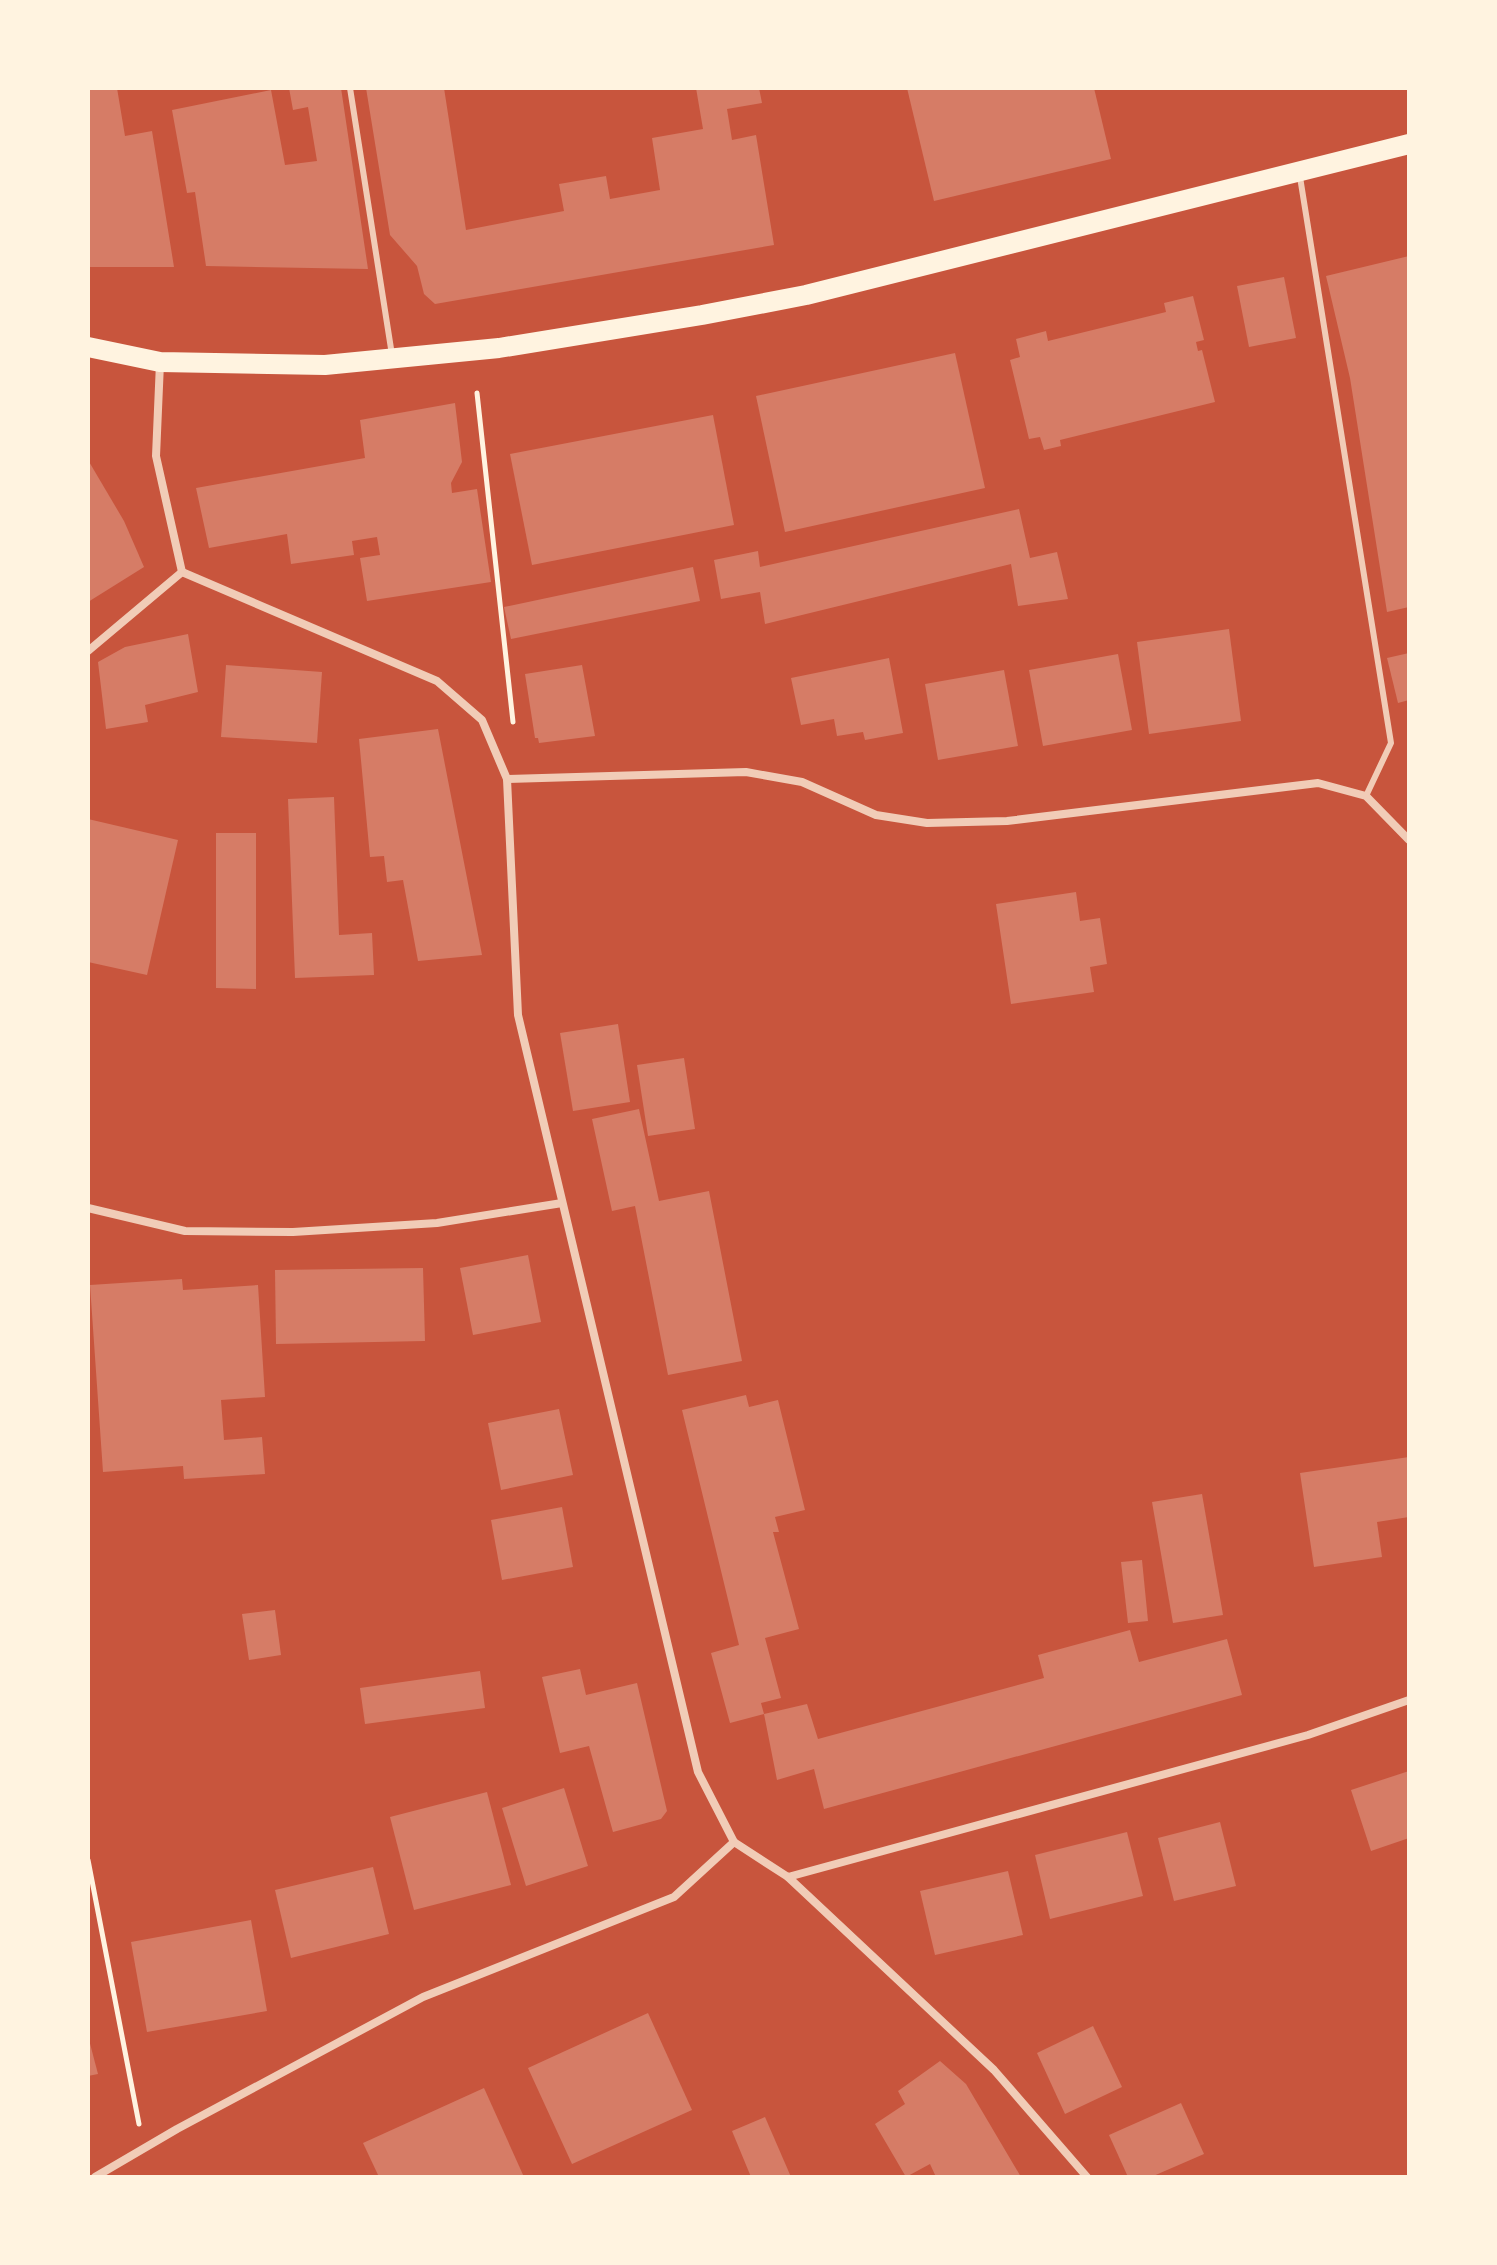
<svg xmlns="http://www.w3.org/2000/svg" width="1497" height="2265" viewBox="0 0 1497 2265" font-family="'Roboto Condensed',sans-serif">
<rect width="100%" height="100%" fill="#c8553d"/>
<!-- building -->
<g fill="#d67c66">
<path d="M88 88H117L125 136 152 131 174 267H88Z"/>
<path d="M289 88H341L368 269 206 266 195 192 187 193 172 110 271 90 285 165 317 161 308 107 293 110Z"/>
<path d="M366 88H444L466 230 564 211 559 184 606 176 610 199 660 190 652 138 703 129 696 88H759L762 103 727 109 732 140 756 135 774 245 435 304 424 294 417 266 390 235Z"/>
<path d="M907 88H1094L1111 159 934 201Z"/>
<path d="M1409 256V607L1387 612 1350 378 1326 276Z"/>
<path d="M1284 277 1296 338 1249 347 1237 286Z"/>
<path d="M1193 296 1204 340 1196 342 1198 351 1202 350 1215 402 1060 440 1061 446 1044 450 1040 437 1029 439 1010 360 1020 357 1016 339 1046 331 1048 341 1166 312 1164 303Z"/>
<path d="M955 353 985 488 785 532 756 396Z"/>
<path d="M455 403 462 462 451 483 452 493 477 489 491 582 367 601 360 558 380 555 377 537 352 541 354 555 291 564 287 534 209 548 196 488 365 458 360 420Z"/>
<path d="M713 415 734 525 532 565 510 454Z"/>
<path d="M88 460 124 521 144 567 88 602Z"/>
<path d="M1019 509 1030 558 1057 552 1068 599 1018 606 1011 564 765 624 760 592 721 599 714 560 758 551 760 567Z"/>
<path d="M693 567 700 601 511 639 504 607Z"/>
<path d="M1229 629 1241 721 1149 734 1137 642Z"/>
<path d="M188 634 198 692 145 705 148 722 106 729 98 662 125 647Z"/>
<path d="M1409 653V700L1398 703 1387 658Z"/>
<path d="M1118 654 1132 730 1043 746 1029 670Z"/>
<path d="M889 658 903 733 865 740 863 732 837 736 834 719 801 725 791 678Z"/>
<path d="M226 665 322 672 317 743 221 737Z"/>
<path d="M582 665 595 736 539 743 538 738H535L525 674Z"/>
<path d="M1004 670 1018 746 938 760 925 684Z"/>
<path d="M438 729 482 955 418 961 403 880 387 882 384 856 370 857 359 739Z"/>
<path d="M334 797 339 935 372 933 374 975 295 978 288 799Z"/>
<path d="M88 819 178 840 147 975 88 962Z"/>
<path d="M216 833H256V989L216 988Z"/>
<path d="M1076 892 1080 921 1100 918 1107 964 1090 967 1094 992 1011 1004 996 904Z"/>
<path d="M618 1024 630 1102 573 1111 560 1033Z"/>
<path d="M684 1058 695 1129 648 1136 637 1065Z"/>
<path d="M639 1109 659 1201 709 1191 742 1361 668 1375 635 1206 612 1211 592 1119Z"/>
<path d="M528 1255 541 1322 473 1335 460 1268Z"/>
<path d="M423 1268 425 1341 276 1344 275 1270Z"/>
<path d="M182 1279 183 1290 258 1285 265 1397 221 1400 224 1440 262 1437 265 1474 184 1479 183 1466 103 1472 90 1285Z"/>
<path d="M746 1395 749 1407 778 1400 805 1510 775 1517 779 1532H773L799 1629 765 1638 781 1698 761 1703 764 1714 730 1723 711 1653 739 1645 682 1410Z"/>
<path d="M559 1409 573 1475 501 1490 488 1423Z"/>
<path d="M1409 1457V1517L1377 1522 1382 1557 1314 1567 1300 1473Z"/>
<path d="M1202 1494 1223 1615 1173 1623 1152 1502Z"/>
<path d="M562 1507 573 1567 502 1580 491 1520Z"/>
<path d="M1142 1560 1148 1621 1128 1623 1121 1562Z"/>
<path d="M275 1610 281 1655 249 1660 242 1614Z"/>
<path d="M1130 1630 1139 1662 1227 1639 1242 1695 824 1809 814 1769 777 1780 764 1714 807 1704 818 1739 1044 1678 1038 1655Z"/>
<path d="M580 1669 586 1695 637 1683 667 1811 661 1819 613 1832 589 1746 560 1753 542 1677Z"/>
<path d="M480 1671 485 1708 365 1724 360 1688Z"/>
<path d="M1409 1771V1838L1371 1851 1351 1790Z"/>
<path d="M564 1788 588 1866 526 1886 502 1808Z"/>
<path d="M487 1792 511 1885 414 1910 390 1817Z"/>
<path d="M1220 1822 1236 1886 1174 1901 1158 1838Z"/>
<path d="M1127 1832 1143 1896 1050 1919 1035 1855Z"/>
<path d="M373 1867 389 1934 291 1958 275 1890Z"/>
<path d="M1008 1871 1023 1935 935 1955 920 1891Z"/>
<path d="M251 1920 267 2011 147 2032 131 1942Z"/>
<path d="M648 2013 692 2110 572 2164 528 2068Z"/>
<path d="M1093 2026 1122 2087 1065 2114 1037 2053Z"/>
<path d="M88 2036 98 2074 88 2076Z"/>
<path d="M940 2061 966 2084 1021 2177H936L930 2164 906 2177 875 2124 905 2104 898 2091Z"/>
<path d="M484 2088 524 2177H379L363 2143Z"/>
<path d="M1181 2103 1204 2154 1151 2177H1128L1109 2135Z"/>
<path d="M765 2117 791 2177H751L732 2131Z"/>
</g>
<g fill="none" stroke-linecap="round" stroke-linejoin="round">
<!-- path -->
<g stroke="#fff3e0" stroke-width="5">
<path d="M477 393 513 722"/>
<path d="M88 1860 139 2124"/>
</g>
<!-- service -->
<g stroke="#f1ccb7" stroke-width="6">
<path d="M350 88 392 355"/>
<path d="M1300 177 1391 743 1366 796"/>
</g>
<!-- minor -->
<g stroke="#f1ccb7" stroke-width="8">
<path d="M160 363 156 456 182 572"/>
<path d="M182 572 437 681 482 720 507 779 518 1015 698 1772 734 1842 788 1877 1308 1735 1409 1700"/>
<path d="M88 651 182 572"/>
<path d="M507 779 746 772 802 782 876 815 927 823 1007 821 1318 783 1366 796 1409 840"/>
<path d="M88 1208 185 1231 293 1232 437 1223 562 1203"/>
<path d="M788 1877 994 2070 1087 2177"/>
<path d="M95 2177 177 2129 423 1997 674 1897 734 1842"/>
</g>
<!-- primary -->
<path stroke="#fff3e0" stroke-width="20" d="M88 347 160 362 325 365 499 348 702 315 806 295 1409 144"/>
</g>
<!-- border -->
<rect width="1497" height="2265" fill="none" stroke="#fff3e0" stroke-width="180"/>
</svg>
